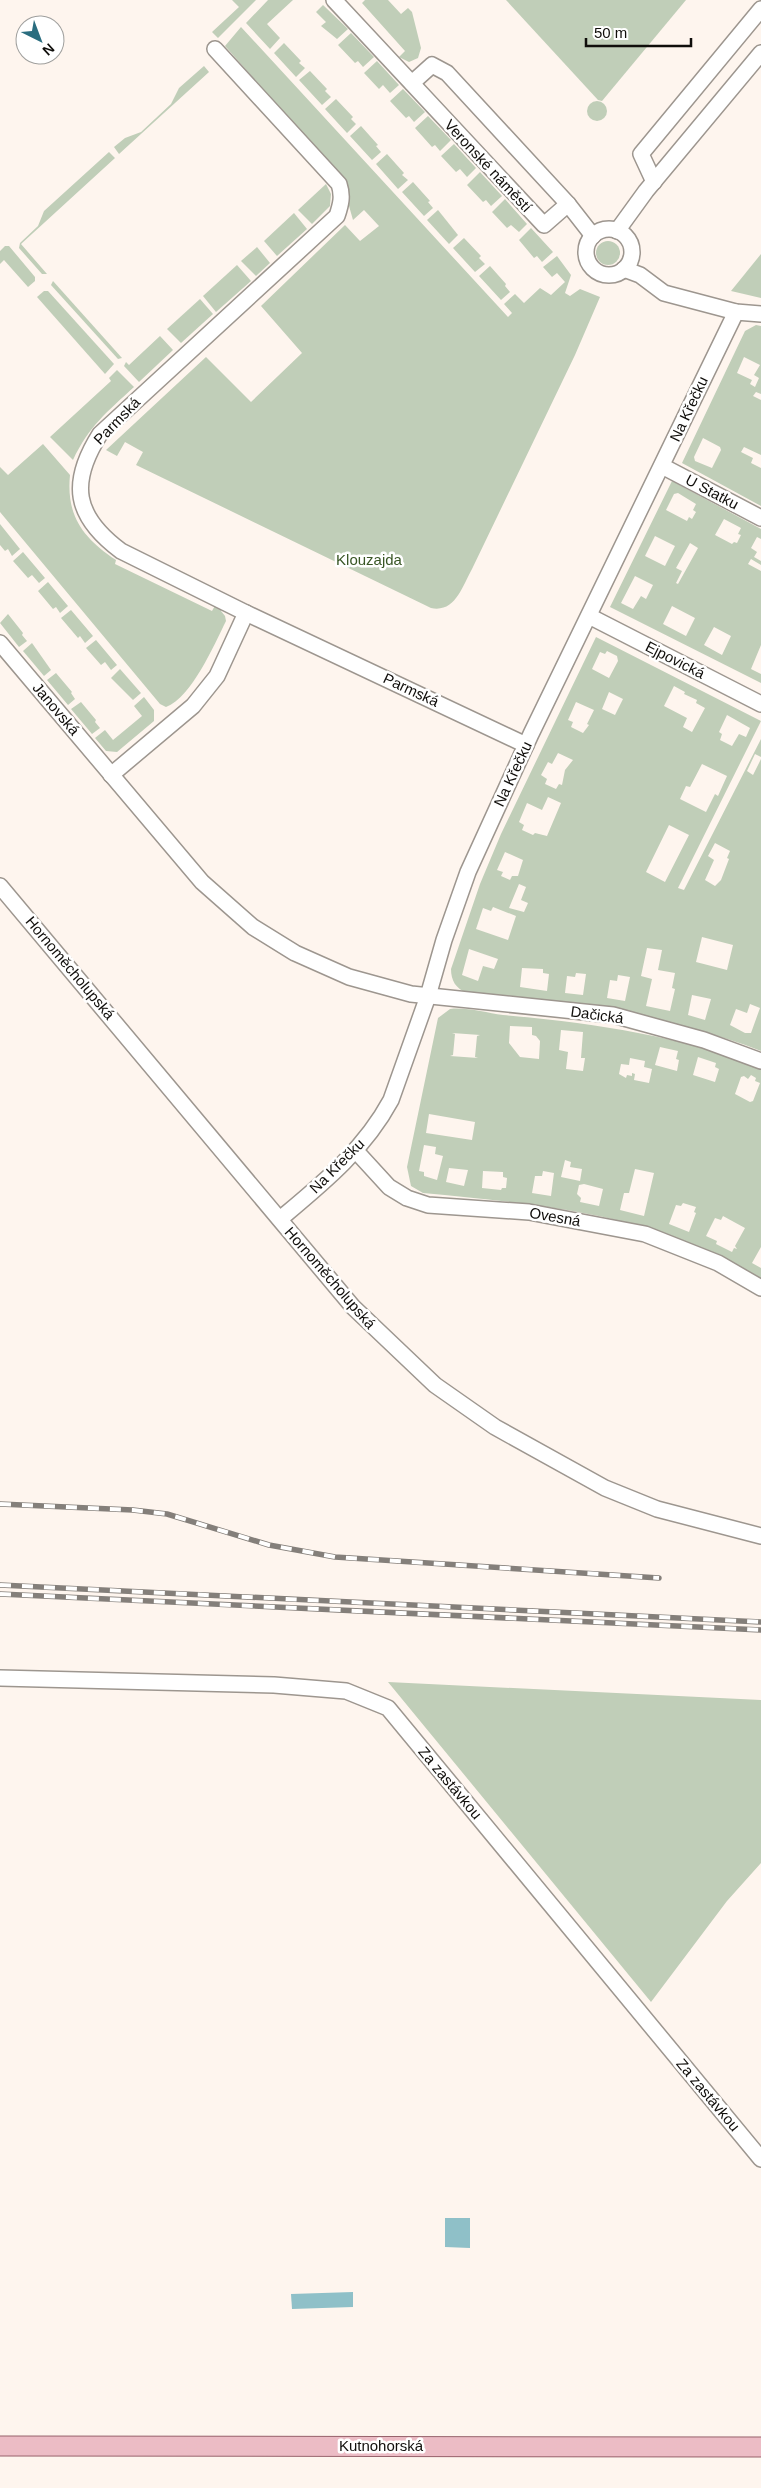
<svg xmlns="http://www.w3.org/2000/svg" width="761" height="2488" viewBox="0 0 761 2488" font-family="Helvetica,sans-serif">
<rect width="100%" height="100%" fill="#fef5ee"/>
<!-- green -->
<g fill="#c0ceb8" fill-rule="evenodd">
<path d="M232 0H256L218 38 212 32 239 7Z"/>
<path d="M268 0H293L267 24 280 38 270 49 246 23Z"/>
<path d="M365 0H388L401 14 408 8 412 12 421 48 418 58 409 62 399 57 405 51 362 3Z"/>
<path d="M506 0H686L602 101 598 100Z"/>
<path d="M323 5 348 29 337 39 321 26 326 22 316 12Z"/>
<path d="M241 27 508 317 512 313 504 304 515 294 524 303 540 288 551 295 565 282 557 273 552 277 543 267 557 256 571 275 565 293 570 296 580 289 600 297 575 355 472 569C462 587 455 613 431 608L136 465 143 452 125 442 117 456 106 450 206 357 251 402 302 353 261 306 345 225 360 241 379 226 364 210 353 220 349 206 347 184 225 46Z"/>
<path d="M351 33 374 57 363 67 358 61 355 63 338 45Z"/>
<path d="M284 43 301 61 299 63 305 68 296 77 274 53Z"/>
<path d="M377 61 399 85 390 93 383 85 379 89 364 73Z"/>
<path d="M204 66 209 72 119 154 114 147 125 138 141 132 171 104 179 88Z"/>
<path d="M310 71 327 89 325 91 331 97 322 105 299 80Z"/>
<path d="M403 89 425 112 414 122 409 116 406 118 390 101Z"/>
<path d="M336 99 353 117 351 119 356 124 347 133 325 109Z"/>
<circle cx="597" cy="111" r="10"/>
<path d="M428 116 451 140 440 151 435 145 432 147 415 128Z"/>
<path d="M361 126 378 145 376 146 381 152 372 160 350 136Z"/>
<path d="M454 144 476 168 467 177 460 169 456 172 441 156Z"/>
<path d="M109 152 115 158 21 244 47 274H42L19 248 20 243 38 226 44 211Z"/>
<path d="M387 154 404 173 402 175 408 180 398 189 376 164Z"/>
<path d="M480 172 502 196 491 206 486 200 483 202 467 185Z"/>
<path d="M413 182 430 201 428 202 433 208 424 216 402 192Z"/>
<path d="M326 184 331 194 330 206 312 224 298 210Z"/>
<path d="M505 199 527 224 519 232 511 225 507 228 492 212Z"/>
<path d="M438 210 458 235 449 244 427 220Z"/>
<path d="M294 213 307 229 277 256 264 241Z"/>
<path d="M531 228 553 252 542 262 537 256 534 258 519 240Z"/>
<path d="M464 238 481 256 479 258 485 264 475 272 453 248Z"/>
<circle cx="608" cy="253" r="12"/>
<path d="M5 246H9L35 277V281L28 287 4 260 0 264V251Z"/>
<path d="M257 247 270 263 256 276 241 261Z"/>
<path d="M761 254V298L731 291Z"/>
<path d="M237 265 251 281 216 312 203 296Z"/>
<path d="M490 266 506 284 505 286 510 292 501 300 479 276Z"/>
<path d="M53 281 122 358 118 359 51 285Z"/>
<path d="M44 291H48L114 364 105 374 37 297Z"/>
<path d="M200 299 213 314 181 343 167 329Z"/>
<path d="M756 325 761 326V394L756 392 753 396 761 400V455L744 447 741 452 753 458 751 463 761 468V506L682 463 745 331ZM744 357 760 365 754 375 759 378 755 387 750 384 752 380 737 373ZM703 438 720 447 721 450 712 468 695 461 694 457Z"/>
<path d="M160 336 173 350 139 382 124 366 126 362 129 365Z"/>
<path d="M117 370 134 387C107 412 89 426 73 460L50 437 111 381 109 378Z"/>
<path d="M43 444 70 475C66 516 83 538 116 560L115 564 212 611 217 602 223 605 221 611 225 616 226 621C214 645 192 697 166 707L160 704 0 512V467L8 475Z"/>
<path d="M672 481 761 529V539L757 537 751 548 757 552 754 557 761 561V565L751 559 748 564 761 571V645L751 669 761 674V683L610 607ZM678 493 696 504 693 510 696 512 692 519 689 517 687 521 666 510 674 494ZM724 519 741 528 738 534 741 535 737 543 734 542 732 544 715 535ZM655 536 675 546 665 566 645 556ZM690 543 698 548 678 584 676 583 682 571 676 568ZM635 576 653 585 646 599 641 596 633 609 621 603ZM672 606 695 618 686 636 663 624ZM714 627 731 636 722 655 704 645Z"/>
<path d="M0 524 20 549 12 556 8 549 5 551 0 545Z"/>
<path d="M23 552 45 578 39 583 32 575 28 578 13 561Z"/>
<path d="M48 582 68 606 60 613 56 607 53 609 38 591Z"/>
<path d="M71 610 93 636 85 643 80 636 78 638 61 618Z"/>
<path d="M8 614 23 633 22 635 27 641 19 647 0 623Z"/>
<path d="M596 637 761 721 678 888 684 890 761 739V757L755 754 747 771 753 775 761 759V1051C665 1013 567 1006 466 993 456 988 451 981 451 969L480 884 501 834ZM607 651 617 656 618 661 609 678 592 669 600 652 605 654ZM674 686 685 692 684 694 697 700 696 703 705 708 692 732 683 727 687 718 664 706ZM609 692 623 699 615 715 602 709ZM576 702 594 710 587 724 589 725 583 733 571 727 573 722 568 720ZM727 715 750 728 746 737 739 734 732 746 720 740 722 734 719 732ZM558 753 573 760 565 770 562 785 559 784 556 789 545 784 547 779 541 775 548 762 552 764ZM702 764 727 776 718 796 715 794 706 812 680 799 686 786 690 787ZM548 797 561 803 547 836 535 833 533 835 522 830 524 825 519 822 527 803 542 810ZM669 825 689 835 665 882 646 872ZM715 843 730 851 727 858 729 859 721 880 715 886 705 880 714 860 708 856ZM505 852 523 860 518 876H512L510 880 501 876 503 872 497 870ZM519 884 526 887 521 900 528 903 524 912 509 908ZM493 907 516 916 508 940 476 929 483 908 491 911ZM702 937 733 945 727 970 696 962ZM647 948 662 950 658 970 675 973 672 988 675 989 670 1011 646 1006 652 979 641 976ZM469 949 498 959 494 969 483 966 478 981 462 975ZM522 968 543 969V973L549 974 547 991 520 987ZM576 973 586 974 583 995 565 993 567 976 575 977ZM618 975 630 977 625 1001 607 998 610 980 617 981ZM692 995 711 999 705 1020 688 1015ZM750 1004 760 1008 751 1033H745L730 1025 736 1009 747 1013Z"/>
<path d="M96 640 117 665 111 670 105 662 101 665 86 648Z"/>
<path d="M32 643 51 670 44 676 23 651Z"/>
<path d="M120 669 141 693 133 700 111 678Z"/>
<path d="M56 673 72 692 71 693 75 699 68 705 47 680Z"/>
<path d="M144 697 154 710V721L117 752 106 751 95 738 105 730 113 740 142 716 134 706Z"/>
<path d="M81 702 96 720 95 722 100 728 92 734 71 709Z"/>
<path d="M450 1009C467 1007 486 1013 503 1015 592 1023 678 1035 761 1068V1247L752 1263 761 1268V1280C739 1268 717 1254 694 1245 608 1209 514 1202 423 1193L411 1186 407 1167 438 1018ZM510 1026 532 1027V1035L536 1036 540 1041 539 1059 520 1057 509 1043ZM561 1030 583 1032 581 1058H585L583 1071 566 1069 568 1052 559 1050ZM452 1033 480 1035 477 1036 475 1057 478 1058 450 1056 453 1055 455 1034ZM660 1047 678 1051 676 1059 679 1060 677 1071 655 1065ZM698 1057 716 1063 715 1067 719 1069 715 1082 693 1075ZM630 1058 645 1061 644 1067 652 1069 649 1083 634 1080 635 1074 632 1073V1076L627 1075 626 1078 619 1074 621 1064 629 1065ZM751 1075 756 1078 755 1081 760 1083 753 1101 750 1102 735 1094 741 1077 744 1076 748 1079ZM429 1114 475 1122 472 1140 426 1133ZM424 1145 436 1147 435 1154 443 1156 437 1180 424 1176V1172L419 1171ZM565 1160 571 1162 570 1167 582 1169 580 1181 561 1177ZM449 1168 468 1170 464 1186 446 1182ZM635 1169 654 1173 644 1216 620 1210 624 1193H629ZM483 1171 503 1172V1177L507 1178 506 1188H502L501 1190 482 1188ZM543 1171 554 1173 551 1196 532 1193 535 1176H542ZM584 1184 603 1189 599 1206 580 1202 581 1198 577 1194 579 1185ZM683 1203 696 1207 694 1212 696 1213 689 1232 669 1224 676 1205 681 1206ZM723 1216 745 1228 735 1246 737 1249 734 1248 732 1252 716 1244 717 1241 706 1236 715 1218 721 1220Z"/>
<path d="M388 1682 761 1700V1863L727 1901 651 2002Z"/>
</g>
<!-- water -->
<g fill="#8fc0c8">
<path d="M445 2218H470V2248L445 2247Z"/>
<path d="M353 2292V2307L292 2309 291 2294Z"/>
</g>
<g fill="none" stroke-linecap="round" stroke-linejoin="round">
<defs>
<g id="minor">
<path d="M334 0 544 225 568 204"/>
<path d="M215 49 339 184C343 196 341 204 337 216L100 434C69 483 74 516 121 551L246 613 526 745"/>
<path d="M412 83 432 65 447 73 568 204 593 236"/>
<path d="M654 182 641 154 761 9"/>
<circle cx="609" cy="252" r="23"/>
<path d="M617 231 646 191 761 53"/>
<path d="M624 269 640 275 664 293 736 312 761 314"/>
<path d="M662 466 761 518"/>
<path d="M589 616 761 704"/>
<path d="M0 643 202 882 253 927 295 953 349 977 411 994 613 1015 704 1040 761 1061"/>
<path d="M111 775 193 706 217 676 246 613"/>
<path d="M0 886 353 1307 435 1385 495 1427 605 1488 657 1509 761 1536"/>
<path d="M356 1151 389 1187 407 1198 428 1205 529 1212 645 1234 718 1263 761 1288"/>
<path d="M280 1219C323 1183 364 1150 391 1100L428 996 444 940 468 872 531 734 736 312"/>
<path d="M0 1678 274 1685 346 1691 388 1708 761 2159"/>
</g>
<path id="major" d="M0 2446 761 2447"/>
</defs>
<!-- minor casing -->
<use href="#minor" stroke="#9d968f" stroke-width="18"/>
<!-- major casing -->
<use href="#major" stroke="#97626b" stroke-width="21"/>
<!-- minor -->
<use href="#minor" stroke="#fff" stroke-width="15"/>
<!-- major -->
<use href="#major" stroke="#ecbcc5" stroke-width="19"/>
<defs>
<g id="rail">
<path d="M0 1504 133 1510 167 1514 269 1545 335 1557 659 1578"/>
<path d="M0 1585 761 1622"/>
<path d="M0 1594 761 1630"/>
</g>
</defs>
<!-- rail casing -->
<use href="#rail" stroke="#847f7a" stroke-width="5.5"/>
<!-- rail -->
<use href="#rail" stroke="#fff" stroke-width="4" stroke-dasharray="11" stroke-linecap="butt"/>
</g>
<g text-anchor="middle" stroke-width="5" stroke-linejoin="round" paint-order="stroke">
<!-- street labels -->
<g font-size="15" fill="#100e0b" stroke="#fff">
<text transform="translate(488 166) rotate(47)" y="5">Veronské náměstí</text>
<text transform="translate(689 409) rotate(-65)" y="5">Na Křečku</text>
<text transform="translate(117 421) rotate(-46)" y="5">Parmská</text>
<text transform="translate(712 492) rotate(28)" y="5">U Statku</text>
<text transform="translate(675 660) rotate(27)" y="5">Ejpovická</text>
<text transform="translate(411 690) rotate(25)" y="5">Parmská</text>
<text transform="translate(56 709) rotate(50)" y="5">Janovská</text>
<text transform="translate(513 774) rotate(-65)" y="5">Na Křečku</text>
<text transform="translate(70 968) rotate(50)" y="5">Hornoměcholupská</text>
<text transform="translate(597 1015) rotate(8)" y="5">Dačická</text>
<text transform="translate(337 1166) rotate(-45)" y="5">Na Křečku</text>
<text transform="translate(555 1217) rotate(10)" y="5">Ovesná</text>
<text transform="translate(330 1278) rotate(49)" y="5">Hornoměcholupská</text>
<text transform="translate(450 1783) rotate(50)" y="5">Za zastávkou</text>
<text transform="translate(708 2095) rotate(50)" y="5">Za zastávkou</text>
<text x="381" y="2451">Kutnohorská</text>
</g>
<!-- park labels -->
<g font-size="15" fill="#395625" stroke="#fff">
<text x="369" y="565">Klouzajda</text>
</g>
</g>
<!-- north arrow -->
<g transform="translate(40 40) rotate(138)"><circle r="24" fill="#ffffff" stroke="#9f9f9d"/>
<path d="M0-4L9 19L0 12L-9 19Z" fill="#2a6d7f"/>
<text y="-8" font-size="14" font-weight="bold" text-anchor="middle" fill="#100e0b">N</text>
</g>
<!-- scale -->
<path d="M586 38v8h105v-8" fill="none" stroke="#100e0b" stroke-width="2.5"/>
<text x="594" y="38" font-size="15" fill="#100e0b" stroke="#ffffff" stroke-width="4" paint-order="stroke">50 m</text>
</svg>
